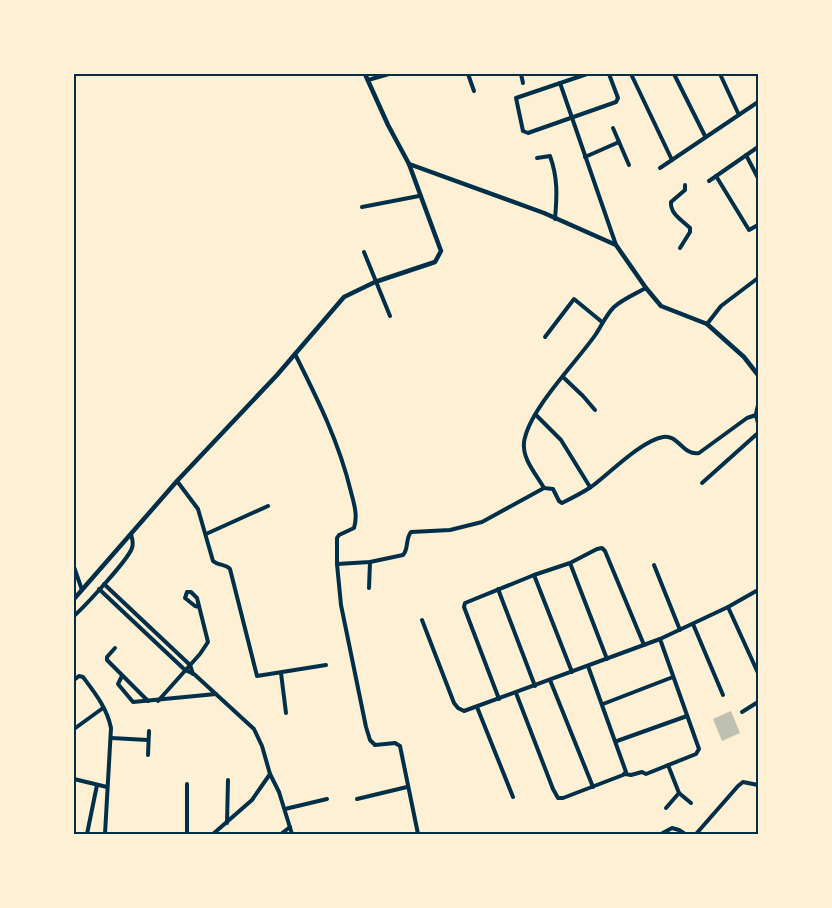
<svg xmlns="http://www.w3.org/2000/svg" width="832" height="908" viewBox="0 0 832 908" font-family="'Open Sans',sans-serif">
<rect width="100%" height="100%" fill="#fdf0d5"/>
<!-- building -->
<path fill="#bec0b2" d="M731 711 740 733 722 741 713 719Z"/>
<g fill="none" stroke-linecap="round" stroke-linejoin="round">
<!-- minor -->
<g stroke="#003049" stroke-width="4">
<path d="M468 74 474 91"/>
<path d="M521 74 523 83"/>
<path d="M587 74 516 98 523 131 528 133 616 102 618 98 609 74"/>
<path d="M631 74 672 160"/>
<path d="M674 74 705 136"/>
<path d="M720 74 739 115"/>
<path d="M368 80 389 74"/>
<path d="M560 83 616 245"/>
<path d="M613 128 629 165"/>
<path d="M746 155 758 178"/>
<path d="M585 157 619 142"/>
<path d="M537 158 550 156C558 178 557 196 555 219"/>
<path d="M660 168 758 102"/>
<path d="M716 176 749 230 758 225"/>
<path d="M709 181 758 147"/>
<path d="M362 207 419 196"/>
<path d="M680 248 690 232V228C682 220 670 214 671 202L685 190V185"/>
<path d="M364 252 390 316"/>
<path d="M646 288C635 294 623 299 614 307 606 315 602 325 596 334 576 363 529 409 524 442 522 459 536 474 544 488L553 489 559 501 562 503C572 498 582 493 591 487 610 473 641 441 663 437 678 434 683 456 699 453L747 418 756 415"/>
<path d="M707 324 721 306 758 278"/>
<path d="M545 337 574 299 602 322"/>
<path d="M295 354C318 400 339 442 351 492 354 504 358 515 354 528L339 535 337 538V564L341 605 366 727 370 740 375 745 395 743 400 746 418 834"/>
<path d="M563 377 583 396 595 410"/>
<path d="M536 415 561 440 590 487"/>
<path d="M177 481 198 509 213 561C219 566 226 564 230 569L257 676 326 665"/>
<path d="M702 483 758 433"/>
<path d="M206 534 268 506"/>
<path d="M570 563 607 659"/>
<path d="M337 564 370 562 403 555C409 549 405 539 411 532L450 530 482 522 544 488"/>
<path d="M654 565 680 630"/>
<path d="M74 567 82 590"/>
<path d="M534 575 572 672"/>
<path d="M104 584 190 665 193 674"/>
<path d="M369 588 370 562"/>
<path d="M99 589 185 670 194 674 254 729 262 746 270 774 252 800 213 834"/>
<path d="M498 589 535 686"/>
<path d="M728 607 758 673"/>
<path d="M74 616C85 606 128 560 132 548 134 543 132 539 131 534"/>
<path d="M422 620 454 703 458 708 464 711 660 639 728 607 758 590"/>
<path d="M693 624 723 695"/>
<path d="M115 648 107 657V660L148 701"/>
<path d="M281 673 286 713"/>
<path d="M122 676 118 684 133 702 216 694"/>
<path d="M74 680 79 676 83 677C95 693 107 708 111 728L105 834"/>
<path d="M550 680 593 787"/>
<path d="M516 693 553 789 558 798H563L623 775 626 772 588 666"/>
<path d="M499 699 464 607 465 603 534 575 570 563 597 549 602 548 605 551 644 645"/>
<path d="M158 701 200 654 208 642 197 598 191 592H187L185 598 195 606 199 607"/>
<path d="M603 704 673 677"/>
<path d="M477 707 513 797"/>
<path d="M742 712 758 702"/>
<path d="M74 729 103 708"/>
<path d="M111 738 148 740"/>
<path d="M617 741 687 716"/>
<path d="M148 755 149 731"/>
<path d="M668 765 679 793 691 803"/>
<path d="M270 774 279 792 292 834"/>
<path d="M625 774 631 775 642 772 646 774 696 754 699 749 660 639"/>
<path d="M74 779 107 787"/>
<path d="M187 784V834"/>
<path d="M357 799 407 787"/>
<path d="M666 808 679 793"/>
<path d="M285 809 327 799"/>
<path d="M227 823 228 780"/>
<path d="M87 834 97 785"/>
<path d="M281 834 290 827"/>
<path d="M661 834 672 828 679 830 685 834"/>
<path d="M696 834 738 786 743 782 758 785"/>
</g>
<!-- tertiary -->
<g stroke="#003049" stroke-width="4.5">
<path d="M409 164 544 213 616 245 646 288 661 306 707 324 744 357 758 375"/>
<path d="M758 406 756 415 758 422"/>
<path d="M74 599 177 481 277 375 344 297 375 282 435 262 441 251 409 164 388 125 365 74"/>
</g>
</g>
<!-- border -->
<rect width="832" height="908" fill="none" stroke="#fdf0d5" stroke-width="150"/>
<rect x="75" y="75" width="682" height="758" fill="none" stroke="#003049" stroke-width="2"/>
</svg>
